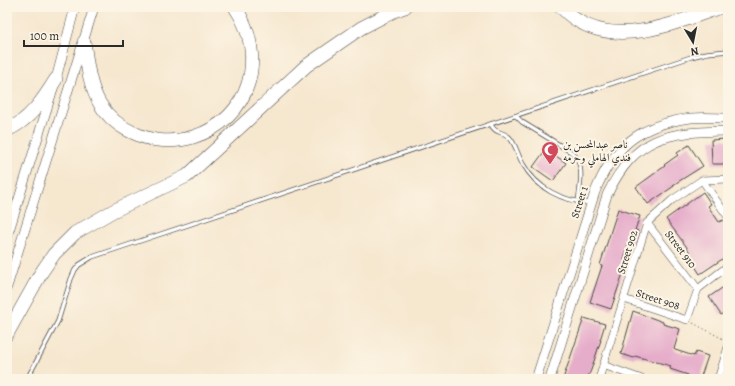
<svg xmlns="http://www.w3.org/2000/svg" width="735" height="386" viewBox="0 0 735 386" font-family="Alegreya,Amiri,serif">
<rect width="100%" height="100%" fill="#fcf5e5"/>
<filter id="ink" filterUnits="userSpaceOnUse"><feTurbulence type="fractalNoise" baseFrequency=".025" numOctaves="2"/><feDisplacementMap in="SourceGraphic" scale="8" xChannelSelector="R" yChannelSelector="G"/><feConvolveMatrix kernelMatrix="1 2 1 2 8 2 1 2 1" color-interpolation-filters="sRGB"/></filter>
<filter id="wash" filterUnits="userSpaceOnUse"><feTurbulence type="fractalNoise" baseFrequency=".012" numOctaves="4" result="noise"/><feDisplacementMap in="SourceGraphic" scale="16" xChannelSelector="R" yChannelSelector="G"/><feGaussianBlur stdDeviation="0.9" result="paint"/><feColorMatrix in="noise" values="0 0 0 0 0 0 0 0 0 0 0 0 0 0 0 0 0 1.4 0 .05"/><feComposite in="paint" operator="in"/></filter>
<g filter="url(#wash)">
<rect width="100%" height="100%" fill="#f6e7cf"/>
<g id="blocks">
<!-- building -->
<g fill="#e6adcb">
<path d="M725 139V140H728V164H712L711 140Z"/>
<path d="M689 145 703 166 673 185 674 186 648 204 636 187 665 166 664 165 678 155 677 153Z"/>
<path d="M546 149 566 163 553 181 533 167Z"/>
<path d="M703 192 711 204 708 206 719 222 723 220 728 227V257L725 259 724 258 700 274 693 263 695 261 686 246 666 219Z"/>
<path d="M618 209 640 216 635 230 638 231 633 244 629 243 624 260 627 261 611 309 590 302 602 266 600 265Z"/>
<path d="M728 284V311L721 315 709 297Z"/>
<path d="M633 311 663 322V324L680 329 674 349 675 350 694 356 696 352 708 356 700 379 688 376V375L670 369 671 366 635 356 634 358 621 354Z"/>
<path d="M584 318 605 324 600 340H601L591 370 587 379H563Z"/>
</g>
</g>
</g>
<g filter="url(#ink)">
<use href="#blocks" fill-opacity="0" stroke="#494744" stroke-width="1"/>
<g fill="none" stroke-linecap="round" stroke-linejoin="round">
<defs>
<g id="service">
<path d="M516 116 522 122 571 152C586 163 580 186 578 202"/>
<path d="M491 124C494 134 504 131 510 138 516 145 518 156 523 164 537 189 562 201 590 203"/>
<path d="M27 379 58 321 71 279 75 270 79 265 92 257 691 57 707 53 728 51"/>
</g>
<g id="minor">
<path d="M702 180 728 217"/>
<path d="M647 223 698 289"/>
<path d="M624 299 687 320 698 289 728 266"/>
<path d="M603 365 642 379"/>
<path d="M599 379 647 223 672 200 702 180 728 179"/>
<path d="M718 379 728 347"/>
</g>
<g id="tertiary">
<path d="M7 237 56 79 75 7"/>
<path d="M7 287 94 7"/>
<path d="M536 379 595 192C613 146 641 124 691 118 703 117 716 118 728 118"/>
<path d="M550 379 607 195C636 135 667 132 728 131"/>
</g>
<g id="motorway">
<path d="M561 7C605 54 670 25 721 7"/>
<path d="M84 42C87 63 89 85 100 104 108 117 120 127 134 133 152 142 174 143 193 137 251 119 268 56 235 7"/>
<path d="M7 130C30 120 43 100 56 79"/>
<path d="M7 334 41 273 54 254 75 233 113 211 187 176 306 66 361 28 394 11 405 7"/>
</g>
</defs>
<!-- service casing -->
<use href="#service" stroke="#494744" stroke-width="5"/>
<!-- minor casing -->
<use href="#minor" stroke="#494744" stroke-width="8"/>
<!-- tertiary casing -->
<use href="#tertiary" stroke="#494744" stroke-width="10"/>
<!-- motorway casing -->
<use href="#motorway" stroke="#494744" stroke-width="14"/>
<!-- path -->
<path stroke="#494744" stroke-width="1" stroke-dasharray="1 3" stroke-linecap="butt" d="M693 323 725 340"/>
<!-- service -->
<use href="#service" stroke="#fff" stroke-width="3.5"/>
<!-- minor -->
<use href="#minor" stroke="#fff" stroke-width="7"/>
<!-- tertiary -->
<use href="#tertiary" stroke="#fff" stroke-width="9"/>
<!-- motorway -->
<use href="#motorway" stroke="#fff" stroke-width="13"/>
</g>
</g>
<!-- icons -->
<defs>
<symbol id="mosque-pin" viewBox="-11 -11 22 30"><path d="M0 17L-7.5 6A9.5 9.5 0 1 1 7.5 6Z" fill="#d1495b" stroke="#fcf5e5"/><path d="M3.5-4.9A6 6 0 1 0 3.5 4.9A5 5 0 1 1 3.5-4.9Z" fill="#fff"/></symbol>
</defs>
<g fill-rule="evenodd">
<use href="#mosque-pin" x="540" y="140" width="20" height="27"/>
</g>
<g text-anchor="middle" stroke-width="4" stroke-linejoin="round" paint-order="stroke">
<!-- poi labels -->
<g font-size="11" fill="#2b2b2b" stroke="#fcf5e5" text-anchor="start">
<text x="563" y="148">ناصر عبدالمحسن بن<tspan x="563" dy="13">فندي الهاملي وحرمه</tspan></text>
</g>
<!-- street labels -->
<g font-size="11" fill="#2b2b2b" stroke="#fcf5e5">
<text transform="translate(579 202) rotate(-72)" y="4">Street 1</text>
<text transform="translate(681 249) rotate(53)" y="4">Street 910</text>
<text transform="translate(627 252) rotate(-73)" y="4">Street 902</text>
<text transform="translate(658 299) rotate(18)" y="4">Street 908</text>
</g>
</g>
<!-- margin -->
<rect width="735" height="386" fill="none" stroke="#fcf5e5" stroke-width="24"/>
<!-- north arrow -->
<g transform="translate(693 42) rotate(170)" stroke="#fcf5e5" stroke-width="3" paint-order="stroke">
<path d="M0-3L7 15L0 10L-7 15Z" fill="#2b2b2b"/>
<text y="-6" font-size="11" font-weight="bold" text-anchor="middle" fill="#2b2b2b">N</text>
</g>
<!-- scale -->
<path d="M24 40v6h99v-6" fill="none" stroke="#2b2b2b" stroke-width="2"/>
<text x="30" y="40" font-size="12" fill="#2b2b2b" stroke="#fcf5e5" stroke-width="3" paint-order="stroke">100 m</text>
</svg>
